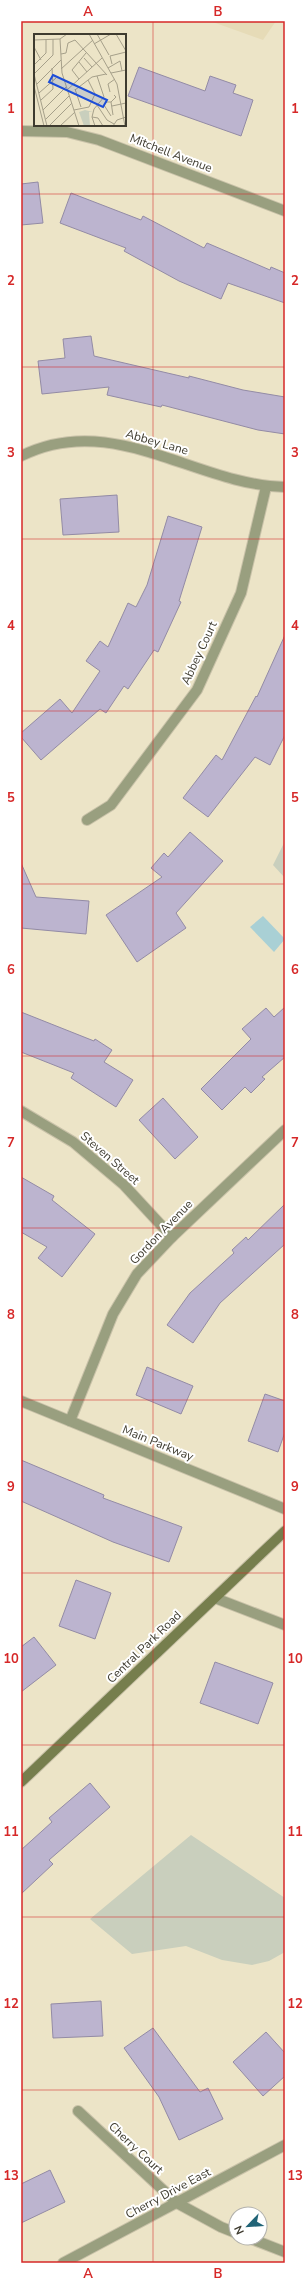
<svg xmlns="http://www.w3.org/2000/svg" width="306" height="2284" viewBox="0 0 306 2284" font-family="'Nunito Sans',sans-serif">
<rect width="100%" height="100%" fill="#ece4c7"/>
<!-- built -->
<path fill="#e6dbb7" d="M210 21H276L263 40Z"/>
<!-- green -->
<g fill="#c9cfbd">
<path d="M285 841V878L273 865Z"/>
<path d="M191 1835 285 1898V1952L269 1961 252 1965 222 1960 186 1946 132 1954 90 1919Z"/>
</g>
<!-- water -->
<path fill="#a9d0d5" d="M263 916 285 939 274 952 250 927Z"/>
<!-- building -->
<g fill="#bcb4cf" stroke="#938ba5">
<path d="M139 67 205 91 210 76 236 85 233 93 253 100 241 136 128 96Z"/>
<path d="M38 182 43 223 21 225V184Z"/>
<path d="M71 193 141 220 143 216 204 248 207 243 270 270 271 267 285 273V303L228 283 221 299 179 281 124 251 126 248 60 223Z"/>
<path d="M91 336 94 356 189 378V376L243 390 285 397V434L258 430 162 405 161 407 107 395 109 387 42 394 38 361 65 358 63 339Z"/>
<path d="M117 495 119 532 63 535 60 499Z"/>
<path d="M168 516 202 527 179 601 181 602 158 652 154 650 128 689 124 686 106 713 100 709 41 760 21 737V733L60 699 72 713 100 671 86 661 100 641 108 647 128 603 136 607 147 585Z"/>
<path d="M285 635V735L270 765 255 757 208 817 183 798 216 755 222 760 256 696 257 697Z"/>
<path d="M190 832 223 861 176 913 186 928 137 962 106 915 162 877 151 868 164 853 168 857Z"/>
<path d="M21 863 36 897 89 901 86 934 21 928Z"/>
<path d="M285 1007V1057L262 1077 265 1079 251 1093 245 1087 222 1110 201 1089 251 1039 242 1029 266 1008 274 1017Z"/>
<path d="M21 1012 94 1041 95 1039 112 1050 104 1062 133 1080 116 1107 71 1078 74 1073 21 1052Z"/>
<path d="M163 1098 198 1137 175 1159 139 1120Z"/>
<path d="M21 1177 54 1196 52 1200 95 1234 62 1277 38 1258 47 1247 21 1232Z"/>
<path d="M285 1204V1244L220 1303 193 1343 167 1325 190 1293 234 1253 232 1250 246 1237 248 1240Z"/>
<path d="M147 1367 193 1386 181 1414 136 1395Z"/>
<path d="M265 1394 285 1401V1432L278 1452 248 1441Z"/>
<path d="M21 1460 104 1495 103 1498 182 1527 169 1562 113 1542 21 1501Z"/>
<path d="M76 1580 111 1593 95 1639 59 1626Z"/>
<path d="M34 1637 56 1665 21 1692V1647Z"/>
<path d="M215 1662 273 1683 258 1724 200 1703Z"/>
<path d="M90 1783 110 1807 49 1860 53 1864 21 1894V1850L52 1822 49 1818Z"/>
<path d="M101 2001 103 2036 53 2038 51 2004Z"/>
<path d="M153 2028 200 2092 208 2088 223 2119 179 2140 159 2097 124 2048Z"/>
<path d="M266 2032 285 2053V2076L263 2096 233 2062Z"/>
<path d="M50 2170 65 2202 21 2223V2184Z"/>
</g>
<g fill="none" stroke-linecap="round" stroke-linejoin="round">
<defs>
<g id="street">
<path d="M21 131 67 132 99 140 285 211"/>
<path d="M21 456C113 410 195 485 285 487"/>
<path d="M87 820 111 805 197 690 241 593 266 487"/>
<path d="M21 1111 73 1142 124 1185 172 1237"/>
<path d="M21 1401 285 1509"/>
<path d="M70 1421 113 1314 137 1274 172 1237 285 1130"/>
<path d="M215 1598 285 1625"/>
<path d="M78 2111 177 2203 221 2227 236 2233"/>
<path d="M249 2238 285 2252"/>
<path d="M63 2263 285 2145"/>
</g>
<path id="secondary" d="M21 1782 285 1531"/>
</defs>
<!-- street casing -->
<use href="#street" stroke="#c9c2a9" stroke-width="12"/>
<!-- secondary casing -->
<use href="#secondary" stroke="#c9c2a9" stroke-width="12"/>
<!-- street -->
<use href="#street" stroke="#999f7f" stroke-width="10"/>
<!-- secondary -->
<use href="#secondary" stroke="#767e4d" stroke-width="10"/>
</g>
<!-- grid -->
<path fill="none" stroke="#d62828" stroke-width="1" stroke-opacity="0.55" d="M153 21V2263M21 194H285M21 367H285M21 539H285M21 711H285M21 884H285M21 1056H285M21 1228H285M21 1400H285M21 1573H285M21 1745H285M21 1917H285M21 2090H285"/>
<g text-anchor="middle" stroke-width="4" stroke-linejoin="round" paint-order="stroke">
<!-- street labels -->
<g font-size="12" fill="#3e3b2f" stroke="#fff">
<text transform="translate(171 153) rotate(21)" y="4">Mitchell Avenue</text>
<text transform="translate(157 442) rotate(16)" y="4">Abbey Lane</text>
<text transform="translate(199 653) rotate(-65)" y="4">Abbey Court</text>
<text transform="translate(110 1158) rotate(41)" y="4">Steven Street</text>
<text transform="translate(161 1232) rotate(-46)" y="4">Gordon Avenue</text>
<text transform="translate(158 1443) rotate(22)" y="4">Main Parkway</text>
<text transform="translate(144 1647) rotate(-44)" y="4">Central Park Road</text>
<text transform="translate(136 2148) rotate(43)" y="4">Cherry Court</text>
<text transform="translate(168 2193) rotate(-28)" y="4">Cherry Drive East</text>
</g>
</g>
<!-- overview -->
<g transform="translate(34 34)">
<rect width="92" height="92" fill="#ece4c7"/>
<path d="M51 76 59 78H55L56 92H50L45 78Z" fill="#c9cfbd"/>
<path fill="none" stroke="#a6a08a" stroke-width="1" d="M33 0 26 5 28 39 45 92M55 0 83 50 91 92M63 0 75 21M82 0 92 17M0 6 26 5M60 10 77 0M0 13 7 26M27 20 32 19 34 9 41 6 73 41M50 24 58 33M45 28 53 38M78 30 76 22 92 18M0 31 12 19V5M74 34 86 27 88 37M27 35 59 6M77 39 92 36M45 45 38 36 52 19M54 46 61 60 55 73M3 50 27 26M0 52 10 92M41 55 47 73M33 56 68 24M41 56 58 43 72 40M76 58 74 50 81 45M5 59 22 44M7 66 19 55 18 34M63 71 73 86 80 90M78 72 92 69M9 76 32 53M40 76 55 73M79 81 77 68 82 63 80 61M77 82 70 71 73 68H77M58 83 64 84 69 92M12 85 35 62M13 92 0 40 19 21V5M15 92 38 69M26 92 41 78M61 92 58 83 60 75 70 63 63 42M79 92 83 86 92 83"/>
<path fill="#1d4ed8" fill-opacity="0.15" stroke="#1d4ed8" stroke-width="2" d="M19 41 73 66 69 73 15 48Z"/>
<rect width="92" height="92" fill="none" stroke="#3e3b2f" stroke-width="2"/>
</g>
<!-- border -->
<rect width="306" height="2284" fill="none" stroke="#ffffff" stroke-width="44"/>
<!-- north arrow -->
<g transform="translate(248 2226) rotate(245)"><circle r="19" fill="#ffffff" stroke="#b2b1ac"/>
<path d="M0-3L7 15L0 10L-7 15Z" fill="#216477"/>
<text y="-6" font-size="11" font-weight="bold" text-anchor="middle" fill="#3e3b2f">N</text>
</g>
<rect x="22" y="22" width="262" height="2240" fill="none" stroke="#d62828" stroke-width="1.5"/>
<g font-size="13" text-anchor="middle" font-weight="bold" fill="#d62828">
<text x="88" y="16">A</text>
<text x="218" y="16">B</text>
<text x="11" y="113">1</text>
<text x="295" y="113">1</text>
<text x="11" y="285">2</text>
<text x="295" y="285">2</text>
<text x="11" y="457">3</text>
<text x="295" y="457">3</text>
<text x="11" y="630">4</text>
<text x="295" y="630">4</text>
<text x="11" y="802">5</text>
<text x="295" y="802">5</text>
<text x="11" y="974">6</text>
<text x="295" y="974">6</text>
<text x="11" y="1147">7</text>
<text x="295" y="1147">7</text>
<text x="11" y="1319">8</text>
<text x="295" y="1319">8</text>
<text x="11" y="1491">9</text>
<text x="295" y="1491">9</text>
<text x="11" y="1663">10</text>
<text x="295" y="1663">10</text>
<text x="11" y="1836">11</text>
<text x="295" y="1836">11</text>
<text x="11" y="2008">12</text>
<text x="295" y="2008">12</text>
<text x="11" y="2180">13</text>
<text x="295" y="2180">13</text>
<text x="88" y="2278">A</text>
<text x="218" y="2278">B</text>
</g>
</svg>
